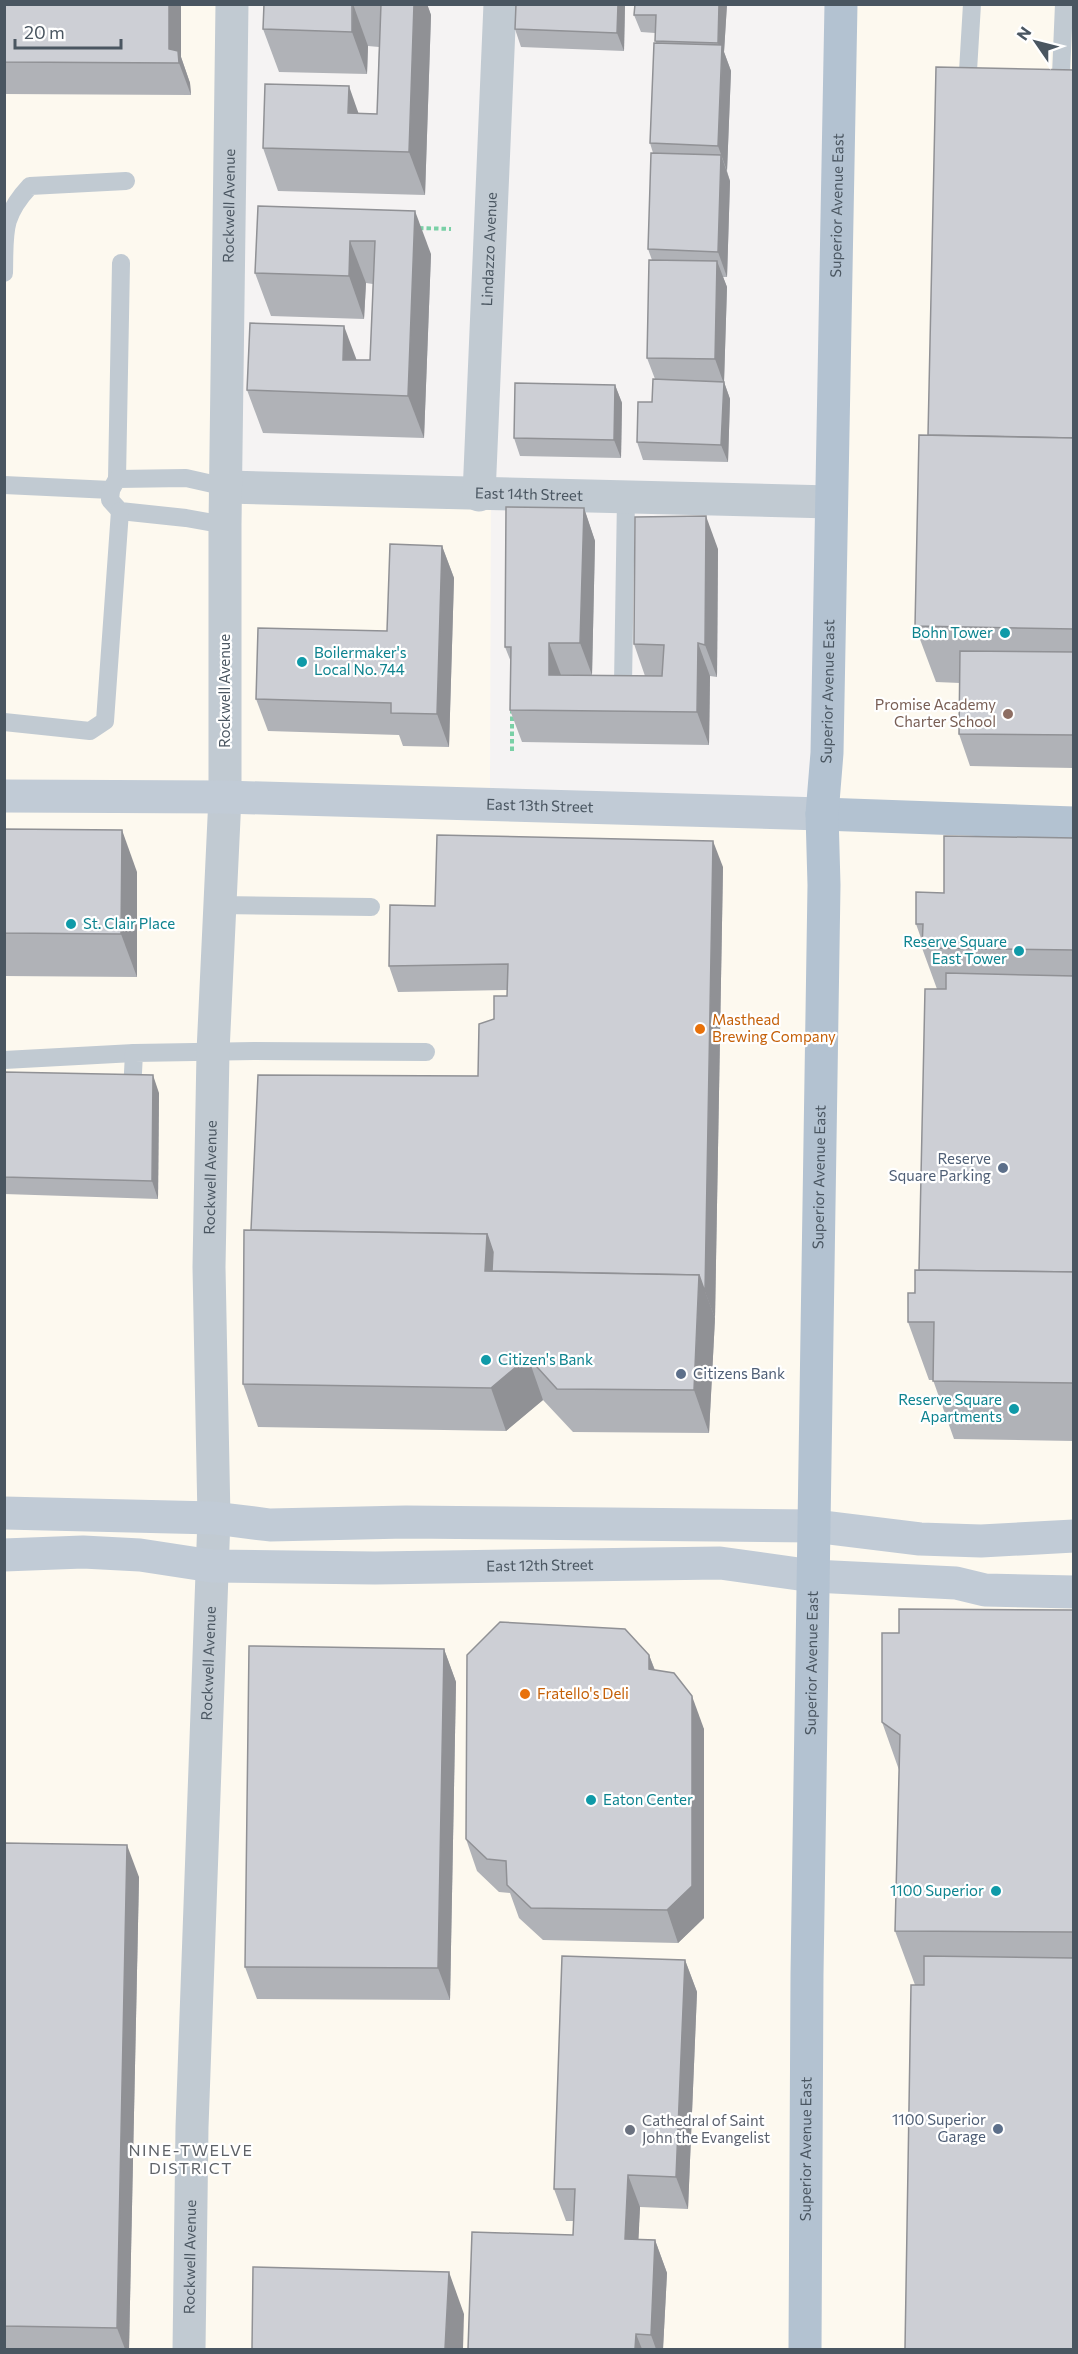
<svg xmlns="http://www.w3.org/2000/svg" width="1078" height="2354" viewBox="0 0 1078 2354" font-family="Commissioner,sans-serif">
<rect width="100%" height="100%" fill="#f5f3f3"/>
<!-- commercial -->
<path fill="#fdf9ef" d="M5 5H240L238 477 491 487 490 790 810 803 832 5H1073V2349L5 2350Z"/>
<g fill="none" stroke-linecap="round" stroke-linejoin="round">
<!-- path -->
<g stroke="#7ad0a6" stroke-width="4" stroke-dasharray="4.5 3" stroke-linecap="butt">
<path d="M419 228 451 229"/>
<path d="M512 709V753"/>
</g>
<!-- lane -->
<g stroke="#c1cad2" stroke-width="18">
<path d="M968 71 972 4"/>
<path d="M1061 75 1064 4"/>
<path d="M4 273C5 233 1 217 30 186L126 181"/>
<path d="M117 479 121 263"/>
<path d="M4 485 111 490"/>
<path d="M225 525 186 518 120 511 110 500 111 490 117 479 186 478 226 487"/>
<path d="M623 684 626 498"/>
<path d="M4 722 90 731 105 721 120 511"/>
<path d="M219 905 371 907"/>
<path d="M4 1060 134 1053"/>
<path d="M132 1092 134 1053 254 1051 426 1052"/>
</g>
<!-- street -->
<g stroke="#c1cad2" stroke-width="33">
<path id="s1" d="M226 487 831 502"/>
<path id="s2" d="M479 495 500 4"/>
<path id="s3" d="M189 2350 192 2127 214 1518 209 1267 213 1052 225 797V525L232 4"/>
</g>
<!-- secondary -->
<g stroke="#c1cbd6" stroke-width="33">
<path id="s4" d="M4 796 225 797 822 814"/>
<path d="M4 1513 214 1518 270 1525 406 1522 814 1526 920 1539 981 1541 1074 1536"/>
<path id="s5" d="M4 1555 83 1552 140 1555 212 1566 375 1568 720 1563 813 1576 956 1583 985 1590 1074 1592"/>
</g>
<!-- primary -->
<g stroke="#b3c2d1" stroke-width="33">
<path d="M822 814 1074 823"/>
<path id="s6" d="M805 2350 807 1974 824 885 822 814 827 753 841 4"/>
</g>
</g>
<!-- wall -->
<g fill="#b0b2b7">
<path d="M4 4H181V57L190 83 191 95 4 94Z"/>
<path d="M264 4H427L431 15 425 195 278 191 263 148 358 113 377 114 379 47 368 46 367 74 279 72 263 29Z"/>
<path d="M516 4H625L624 51 521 47 515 29Z"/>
<path d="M727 4 724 52 731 71 727 171 730 181 727 277H723L727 287 724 382 730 399 728 462 643 460 637 442 652 402 655 379 647 358 652 260 648 249 653 153 650 143 656 43 655 33 641 32 634 15Z"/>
<path d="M1074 70V768L970 766 959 734 960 683 936 682 915 626 928 435Z"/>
<path d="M258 206 431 254 424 438 263 433 247 390 357 360H370L373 284 366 283 364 319 271 316 255 273Z"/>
<path d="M615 385 622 403 621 458 520 456 514 438Z"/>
<path d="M584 508 595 541 592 675H561L645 676 634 644 718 549 717 677 710 676 709 745 522 742 510 710 511 662 505 647Z"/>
<path d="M442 546 454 578 449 747 403 746 399 735 268 731 256 699 387 631Z"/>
<path d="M4 829 137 872V977L4 976Z"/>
<path d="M1074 838V1441L954 1439 933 1380H929L908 1322 919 1270 937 989 922 948V941L916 924 944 893Z"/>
<path d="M723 867 715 1318 709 1433 573 1432 543 1400 506 1431 258 1427 243 1384 251 1230 478 1076 494 1019 507 996V990L398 992 389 966 435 906Z"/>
<path d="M4 1072 159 1093 158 1199 4 1194Z"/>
<path d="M1074 1610V2349L915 1985 895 1931 899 1770 882 1722 899 1633Z"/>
<path d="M444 1649 456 1682 450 2000 257 1999 245 1967Z"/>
<path d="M649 1655 655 1670 704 1729V1918L678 1943 543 1940 519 1918 510 1893 499 1892 477 1871 466 1839Z"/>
<path d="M4 1843 139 1877 129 2349H4Z"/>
<path d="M685 1960 697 1992 688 2209 640 2207 638 2240H655L667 2273 663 2349H468L573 2235 574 2221H566L554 2189Z"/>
</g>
<!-- shaded-wall -->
<g fill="#909195">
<path d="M169 4H181V57L190 83 191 95 179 63 169 49Z"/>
<path d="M353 4 368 46 367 74 352 32Z"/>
<path d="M414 4H427L431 15 425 195 409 152Z"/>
<path d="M618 4H625L624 51 617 33Z"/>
<path d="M719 4H727L724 52 731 71 727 171 718 146 722 55 718 43Z"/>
<path d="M349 86 364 129 348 113Z"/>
<path d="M721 155 730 181 727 277 718 252Z"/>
<path d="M415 211 431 254 424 438 408 396Z"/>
<path d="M350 241 366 283 364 319 349 276Z"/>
<path d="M717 261 727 287 724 382 730 399 728 462 721 445 724 384 715 359Z"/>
<path d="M344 326 360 369 343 360Z"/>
<path d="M615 385 622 403 621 458 614 440Z"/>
<path d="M584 508 595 541 592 675 580 643Z"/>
<path d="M706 516 718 549 717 677 705 645Z"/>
<path d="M442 546 454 578 449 747 437 714Z"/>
<path d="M549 643 561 675 560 708 549 675Z"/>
<path d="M698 643 710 676 709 745 697 712Z"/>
<path d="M122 830 137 872V977L121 934Z"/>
<path d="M713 841 723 867 715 1318 705 1292Z"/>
<path d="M153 1075 159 1093 158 1199 152 1181Z"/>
<path d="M487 1234 503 1277 485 1271Z"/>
<path d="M699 1275 715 1318 709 1433 694 1390Z"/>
<path d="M528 1357 543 1400 506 1431 491 1388Z"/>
<path d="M444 1649 456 1682 450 2000 438 1968Z"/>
<path d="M649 1655 661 1687 649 1669Z"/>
<path d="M692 1696 704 1729V1918L678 1943 667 1910Z"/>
<path d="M127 1845 139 1877 129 2349H125L117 2328Z"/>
<path d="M685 1960 697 1992 688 2209 676 2177Z"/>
<path d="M628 2175 640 2207 637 2272 625 2239Z"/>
<path d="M655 2240 667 2273 663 2349H656L651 2335Z"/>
<path d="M449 2272 464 2314 463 2349H445Z"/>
<path d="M636 2334 642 2349H635Z"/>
</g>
<!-- building -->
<g fill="#cdcfd5" stroke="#909195" stroke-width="1.5">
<path d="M4 4H169V49L178 51 179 63 4 62Z"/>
<path d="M264 4H352V32L263 29Z"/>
<path d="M381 4H414L409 152 263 148 265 84 349 86 348 113 377 114Z"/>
<path d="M516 4H618L617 33 515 29Z"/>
<path d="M635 4H719L718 43 655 41 656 15H634Z"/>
<path d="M654 43 722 45 718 146 650 143Z"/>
<path d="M936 67 1074 70V438L928 435Z"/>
<path d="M651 153 721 155 718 252 648 249Z"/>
<path d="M258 206 415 211 408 396 247 390 250 323 344 326 343 360H370L375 241H350L349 276 255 273Z"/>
<path d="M649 260 717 261 715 359 647 358Z"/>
<path d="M653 379 724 382 721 445 637 442 638 402H652Z"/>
<path d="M515 383 615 385 614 440 514 438Z"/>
<path d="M919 435 1074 438V629L915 626Z"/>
<path d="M506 507 584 508 580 643H549V675L662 676 664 645 634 644 635 517 706 516 705 645 698 643 697 712 510 710 511 647H505Z"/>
<path d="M390 544 442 546 437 714 391 713V703L256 699 258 628 387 631Z"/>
<path d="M960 651 1074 652V735L959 734Z"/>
<path d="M4 829 122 830 121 934 4 933Z"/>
<path d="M437 835 713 841 705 1292 699 1275 492 1271 493 1252 487 1234 251 1230 258 1075 478 1076 479 1024 494 1019V996H507L508 964 389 966 390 905 435 906Z"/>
<path d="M944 836 1074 838V950L922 948 923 924H916V892L944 893Z"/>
<path d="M946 973 1074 976V1272L919 1270 925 989H946Z"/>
<path d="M4 1072 153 1075 152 1181 4 1177Z"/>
<path d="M244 1230 487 1234 485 1271 699 1275 694 1390 557 1389 528 1357 491 1388 243 1384Z"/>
<path d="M915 1270 1074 1272V1383L933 1381 934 1322H908V1293H915Z"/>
<path d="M899 1609 1074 1610V1932L895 1931 900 1735 882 1722V1633H899Z"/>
<path d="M500 1622 625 1629 649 1655V1669L674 1673 692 1696V1886L667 1910 531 1908 507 1885 506 1861 487 1859 466 1839 467 1655Z"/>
<path d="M249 1646 444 1649 438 1968 245 1967Z"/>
<path d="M4 1843 127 1845 117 2328 4 2326Z"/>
<path d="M562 1956 685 1960 676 2177 628 2175 625 2239 655 2240 651 2335 636 2334 635 2349H468L472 2232 573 2235 575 2189H554Z"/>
<path d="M924 1956 1074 1958V2349H905L911 1985H924Z"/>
<path d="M253 2267 449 2272 445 2349H252Z"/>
</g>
<!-- markers -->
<g fill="#0f9aa8" stroke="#fff" stroke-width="2">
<circle cx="1005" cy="633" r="6"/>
<circle cx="302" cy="662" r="6"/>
<circle cx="71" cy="924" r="6"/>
<circle cx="1019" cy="951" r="6"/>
<circle cx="486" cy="1360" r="6"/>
<circle cx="1014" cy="1409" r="6"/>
<circle cx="591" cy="1800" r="6"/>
<circle cx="996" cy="1891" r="6"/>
</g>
<circle fill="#8d6e63" stroke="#fff" stroke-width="2" cx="1008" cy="714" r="6"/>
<g fill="#e8710a" stroke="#fff" stroke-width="2">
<circle cx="700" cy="1029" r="6"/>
<circle cx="525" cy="1694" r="6"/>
</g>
<g fill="#5c6f8a" stroke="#fff" stroke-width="2">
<circle cx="1003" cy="1168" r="6"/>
<circle cx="681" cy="1374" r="6"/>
<circle cx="998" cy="2129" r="6"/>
</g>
<circle fill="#6b7280" stroke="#fff" stroke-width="2" cx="630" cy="2130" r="6"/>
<g text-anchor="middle" stroke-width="4.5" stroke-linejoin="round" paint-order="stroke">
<!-- street labels -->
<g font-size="15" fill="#4a5661" stroke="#fff">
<text dy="5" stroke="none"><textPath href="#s3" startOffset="2145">Rockwell Avenue</textPath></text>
<text dy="5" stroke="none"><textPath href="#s6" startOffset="2145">Superior Avenue East</textPath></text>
<text dy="5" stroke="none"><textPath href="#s2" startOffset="246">Lindazzo Avenue</textPath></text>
<text dy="5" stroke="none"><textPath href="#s1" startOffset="303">East 14th Street</textPath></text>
<text transform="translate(225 691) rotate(-90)" y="5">Rockwell Avenue</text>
<text dy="5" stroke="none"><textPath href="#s6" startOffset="1659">Superior Avenue East</textPath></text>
<text dy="5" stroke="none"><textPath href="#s4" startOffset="536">East 13th Street</textPath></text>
<text dy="5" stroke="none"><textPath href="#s3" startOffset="1173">Rockwell Avenue</textPath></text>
<text dy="5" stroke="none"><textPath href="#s6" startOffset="1173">Superior Avenue East</textPath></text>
<text dy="5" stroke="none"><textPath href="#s5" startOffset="537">East 12th Street</textPath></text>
<text dy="5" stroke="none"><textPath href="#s3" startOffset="687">Rockwell Avenue</textPath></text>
<text dy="5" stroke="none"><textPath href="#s6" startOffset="687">Superior Avenue East</textPath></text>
<text dy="5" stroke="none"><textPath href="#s6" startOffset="201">Superior Avenue East</textPath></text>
<text dy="5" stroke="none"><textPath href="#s3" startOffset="93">Rockwell Avenue</textPath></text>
</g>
<!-- culture labels -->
<g font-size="15" fill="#0d838f" stroke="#fff" text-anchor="end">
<text x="993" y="638">Bohn Tower</text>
<text x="314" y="658" text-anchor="start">Boilermaker's<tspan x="314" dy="17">Local No. 744</tspan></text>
<text x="83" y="929" text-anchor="start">St. Clair Place</text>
<text x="1007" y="947">Reserve Square<tspan x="1007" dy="17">East Tower</tspan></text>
<text x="498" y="1365" text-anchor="start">Citizen's Bank</text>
<text x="1002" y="1405">Reserve Square<tspan x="1002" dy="17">Apartments</tspan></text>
<text x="603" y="1805" text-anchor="start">Eaton Center</text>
<text x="984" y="1896">1100 Superior</text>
</g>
<!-- education labels -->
<g font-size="15" fill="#785e54" stroke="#fff" text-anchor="end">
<text x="996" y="710">Promise Academy<tspan x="996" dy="17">Charter School</tspan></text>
</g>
<!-- food labels -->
<g font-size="15" fill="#c56008" stroke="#fff" text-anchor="start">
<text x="712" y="1025">Masthead<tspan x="712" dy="17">Brewing Company</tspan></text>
<text x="537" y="1699">Fratello's Deli</text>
</g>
<!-- service labels -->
<g font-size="15" fill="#4e5e75" stroke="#fff" text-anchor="end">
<text x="991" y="1164">Reserve<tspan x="991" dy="17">Square Parking</tspan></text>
<text x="693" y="1379" text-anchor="start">Citizens Bank</text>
<text x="986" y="2125">1100 Superior<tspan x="986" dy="17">Garage</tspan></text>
</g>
<!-- worship labels -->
<g font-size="15" fill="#5b616d" stroke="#fff" text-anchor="start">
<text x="642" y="2126">Cathedral of Saint<tspan x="642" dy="17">John the Evangelist</tspan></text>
</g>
<!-- neighbourhood labels -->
<g font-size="16" letter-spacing="1.5" fill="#5f6368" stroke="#fff">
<text x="191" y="2156">NINE-TWELVE<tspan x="191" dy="18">DISTRICT</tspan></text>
</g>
</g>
<!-- border -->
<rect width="1078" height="2354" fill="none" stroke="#4a5661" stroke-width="12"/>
<!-- north arrow -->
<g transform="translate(1036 42) rotate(305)" stroke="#ffffff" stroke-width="4.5" paint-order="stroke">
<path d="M0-4.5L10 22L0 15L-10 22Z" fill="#4a5661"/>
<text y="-9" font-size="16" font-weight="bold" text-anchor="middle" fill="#4a5661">N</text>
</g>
<!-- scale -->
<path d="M15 39v9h106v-9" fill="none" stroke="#4a5661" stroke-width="3"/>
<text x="24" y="39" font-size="18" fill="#4a5661" stroke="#ffffff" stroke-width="4.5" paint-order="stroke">20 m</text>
</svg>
